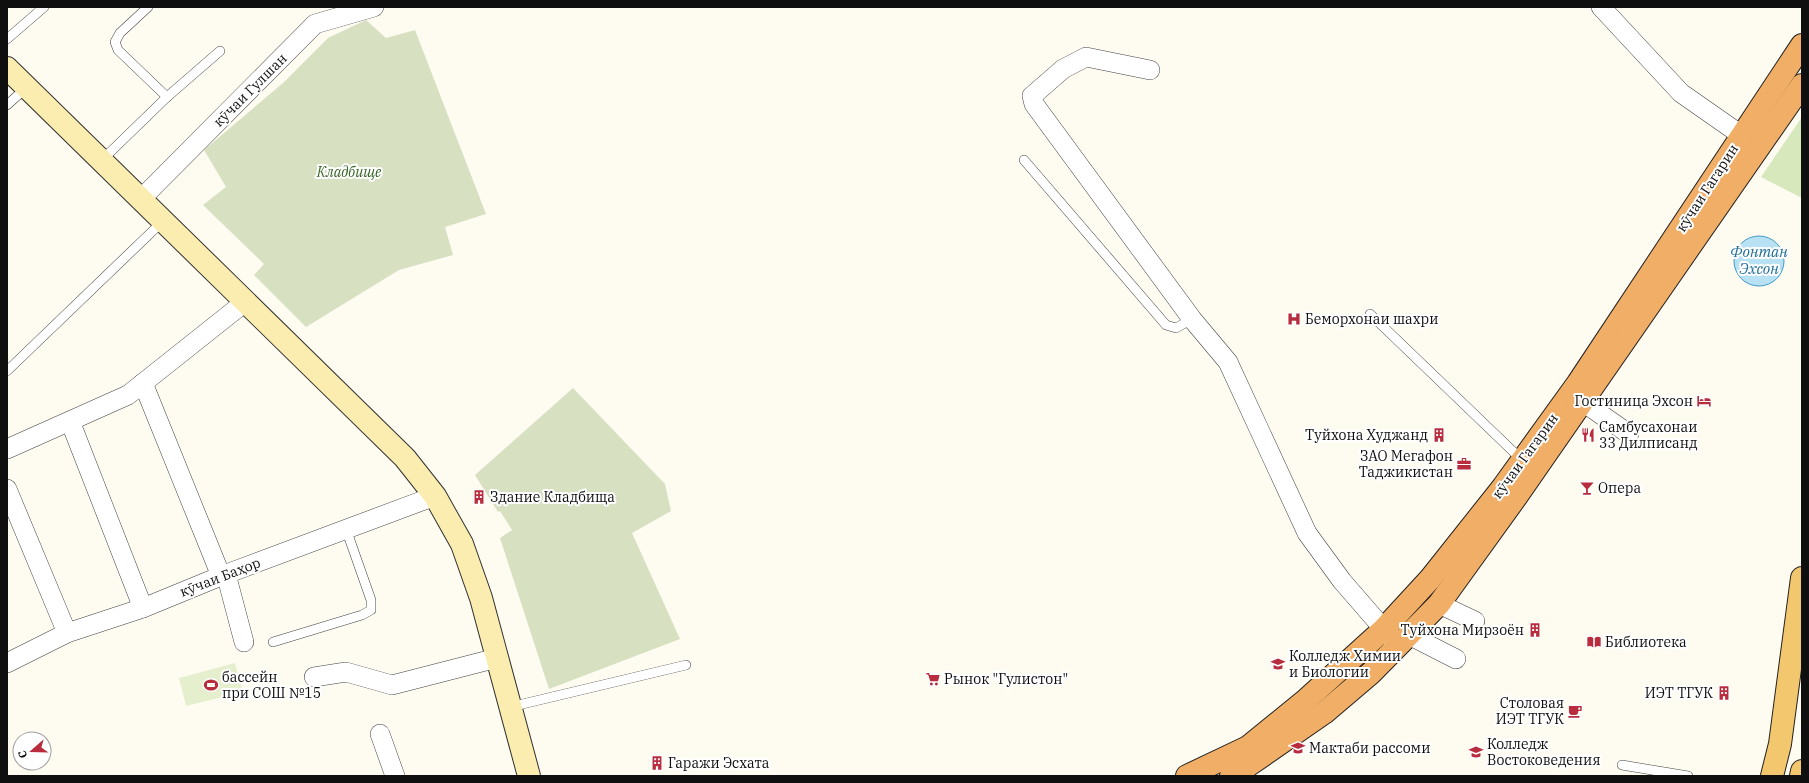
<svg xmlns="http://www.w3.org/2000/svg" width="1809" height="783" viewBox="0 0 1809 783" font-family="'IBM Plex Serif',serif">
<rect width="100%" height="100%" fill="#fefbf1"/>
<!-- green -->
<path fill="#d6e8bc" d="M1802 117V198L1761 177Z"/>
<!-- cemetery -->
<g fill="#d8e0c2">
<path d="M366 20 386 38 415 30 486 214 445 227 453 255 399 270 306 327 254 275 264 264 203 205 226 187 204 150 283 83 328 38Z"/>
<path d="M573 388 665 484 671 511 632 533 680 639 549 689 500 538 512 530 500 511 498 512 475 475Z"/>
</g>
<!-- pitch -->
<path fill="#e6efcd" d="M235 663 243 692 186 706 179 678Z"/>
<!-- water -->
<circle fill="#b8e2f3" stroke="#429cc7" cx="1759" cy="261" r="25"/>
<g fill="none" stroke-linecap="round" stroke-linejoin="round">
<defs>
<g id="service">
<path d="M148 7 120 33 115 42 118 50 167 97"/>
<path d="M7 39 44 7"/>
<path d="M7 105 26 88"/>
<path d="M102 160 167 97 220 51"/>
<path d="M1024 160 1166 325 1176 328 1192 319"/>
<path d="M1370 314 1522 460"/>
<path d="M7 371 163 221"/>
<path d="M273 642 362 615 371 610V600L346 529"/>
<path d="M510 707 686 665"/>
<path d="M1622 765 1688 776"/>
</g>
<g id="minor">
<path d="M1601 7 1681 93 1754 144"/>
<path d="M1150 70 1086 57 1063 69 1032 96 1034 104 1192 319 1228 362 1307 533 1342 581 1394 641"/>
<path d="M141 199 315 24 374 7"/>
<path d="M143 383 221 576"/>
<path d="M1583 402 1629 434"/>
<path d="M70 421 143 608"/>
<path d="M7 449 128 395 245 302"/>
<path d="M7 489 67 633"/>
<path d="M226 574 244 642"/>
<path d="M1439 604 1475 621"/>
<path d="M1409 635 1456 659"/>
<path d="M7 663 67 633 143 608 221 576 435 496"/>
<path d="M314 677 346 672 392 685 497 658"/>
<path d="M380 734 395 776"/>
</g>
<path id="secondary" d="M7 68 405 458 435 496 462 544 481 598 529 776"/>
<g id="primary">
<path d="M1772 776 1780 744 1802 578"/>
<path d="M1801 776 1802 771"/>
</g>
<g id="trunk">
<path d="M1187 776 1248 747 1307 699 1383 630 1430 579 1503 487 1578 383 1802 45"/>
<path d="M1231 776 1249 765 1324 713 1371 673 1439 604 1514 500 1802 85"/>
</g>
</defs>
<!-- service casing -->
<use href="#service" stroke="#424242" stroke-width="10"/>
<!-- minor casing -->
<use href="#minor" stroke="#424242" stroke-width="20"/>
<!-- secondary casing -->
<use href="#secondary" stroke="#313131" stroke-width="24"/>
<!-- primary casing -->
<use href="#primary" stroke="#202020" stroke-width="24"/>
<!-- trunk casing -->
<use href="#trunk" stroke="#202020" stroke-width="24"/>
<!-- service -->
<use href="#service" stroke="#fff" stroke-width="9"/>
<!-- minor -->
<use href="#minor" stroke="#fff" stroke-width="19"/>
<!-- secondary -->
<use href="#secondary" stroke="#fbedaf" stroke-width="22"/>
<!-- primary -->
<use href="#primary" stroke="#f2c76d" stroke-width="22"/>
<!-- trunk -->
<use href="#trunk" stroke="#f0ae66" stroke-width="22"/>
</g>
<!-- icons -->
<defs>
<symbol id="hospital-bare" viewBox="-9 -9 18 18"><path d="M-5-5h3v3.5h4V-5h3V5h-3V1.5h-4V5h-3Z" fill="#b82d3e" stroke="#fff" stroke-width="2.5" paint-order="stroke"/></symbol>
<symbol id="hotel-bare" viewBox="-9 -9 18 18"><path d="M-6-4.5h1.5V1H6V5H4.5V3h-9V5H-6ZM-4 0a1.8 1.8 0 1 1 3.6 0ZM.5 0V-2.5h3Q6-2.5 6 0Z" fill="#b82d3e" stroke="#fff" stroke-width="2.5" paint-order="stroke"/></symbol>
<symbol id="building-bare" viewBox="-9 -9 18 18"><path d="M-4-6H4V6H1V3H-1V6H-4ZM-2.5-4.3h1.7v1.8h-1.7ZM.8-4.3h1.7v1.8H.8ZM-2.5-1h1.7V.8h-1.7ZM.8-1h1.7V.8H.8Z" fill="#b82d3e" stroke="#fff" stroke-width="2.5" paint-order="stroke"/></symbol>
<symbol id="restaurant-bare" viewBox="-9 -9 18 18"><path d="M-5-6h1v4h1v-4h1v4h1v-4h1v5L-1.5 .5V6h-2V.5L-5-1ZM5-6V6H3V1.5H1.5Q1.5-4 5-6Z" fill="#b82d3e" stroke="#fff" stroke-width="2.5" paint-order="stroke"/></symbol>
<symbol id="office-bare" viewBox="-9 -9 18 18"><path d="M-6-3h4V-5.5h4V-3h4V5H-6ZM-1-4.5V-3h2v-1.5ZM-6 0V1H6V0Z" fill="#b82d3e" stroke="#fff" stroke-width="2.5" paint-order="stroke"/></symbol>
<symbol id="bar-bare" viewBox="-9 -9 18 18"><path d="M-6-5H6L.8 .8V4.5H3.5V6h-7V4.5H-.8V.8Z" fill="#b82d3e" stroke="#fff" stroke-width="2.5" paint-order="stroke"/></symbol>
<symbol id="library-bare" viewBox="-9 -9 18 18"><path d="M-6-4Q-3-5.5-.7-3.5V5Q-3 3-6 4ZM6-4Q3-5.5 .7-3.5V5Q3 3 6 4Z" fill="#b82d3e" stroke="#fff" stroke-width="2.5" paint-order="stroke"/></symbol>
<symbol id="university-bare" viewBox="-9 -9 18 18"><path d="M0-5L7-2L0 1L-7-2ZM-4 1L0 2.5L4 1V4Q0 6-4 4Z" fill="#b82d3e" stroke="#fff" stroke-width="2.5" paint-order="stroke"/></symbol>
<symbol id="supermarket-bare" viewBox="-9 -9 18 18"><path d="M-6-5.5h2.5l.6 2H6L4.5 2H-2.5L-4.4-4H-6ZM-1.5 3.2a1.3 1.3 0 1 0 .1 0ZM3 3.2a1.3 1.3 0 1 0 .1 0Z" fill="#b82d3e" stroke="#fff" stroke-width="2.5" paint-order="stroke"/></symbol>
<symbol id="stadium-bare" viewBox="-9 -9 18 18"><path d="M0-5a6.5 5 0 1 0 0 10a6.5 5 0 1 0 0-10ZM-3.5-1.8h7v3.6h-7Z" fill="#b82d3e" stroke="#fff" stroke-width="2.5" paint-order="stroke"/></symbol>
<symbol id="cafe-bare" viewBox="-9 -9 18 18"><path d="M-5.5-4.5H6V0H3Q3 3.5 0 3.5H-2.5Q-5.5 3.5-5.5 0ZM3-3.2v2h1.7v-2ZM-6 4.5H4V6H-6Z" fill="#b82d3e" stroke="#fff" stroke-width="2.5" paint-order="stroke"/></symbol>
<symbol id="school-bare" viewBox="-9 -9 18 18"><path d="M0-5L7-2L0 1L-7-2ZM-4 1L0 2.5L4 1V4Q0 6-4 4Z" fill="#b82d3e" stroke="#fff" stroke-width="2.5" paint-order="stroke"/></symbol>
</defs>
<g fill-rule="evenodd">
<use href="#hospital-bare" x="1284" y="309" width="20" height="20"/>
<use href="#hotel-bare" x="1694" y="391" width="20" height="20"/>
<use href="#building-bare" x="1429" y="425" width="20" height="20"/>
<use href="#restaurant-bare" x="1578" y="425" width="20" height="20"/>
<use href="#office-bare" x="1454" y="454" width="20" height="20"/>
<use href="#bar-bare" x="1577" y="478" width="20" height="20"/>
<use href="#building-bare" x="469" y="487" width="20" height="20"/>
<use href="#building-bare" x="1525" y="620" width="20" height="20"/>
<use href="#library-bare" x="1584" y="632" width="20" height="20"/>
<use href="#university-bare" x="1268" y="654" width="20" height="20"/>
<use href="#supermarket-bare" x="923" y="669" width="20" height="20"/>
<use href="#stadium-bare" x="201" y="675" width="20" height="20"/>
<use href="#building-bare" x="1714" y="683" width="20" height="20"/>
<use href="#cafe-bare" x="1565" y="701" width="20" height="20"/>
<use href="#school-bare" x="1288" y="738" width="20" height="20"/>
<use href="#university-bare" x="1466" y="742" width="20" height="20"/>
<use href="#building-bare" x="647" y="753" width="20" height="20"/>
</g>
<g text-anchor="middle" stroke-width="4" stroke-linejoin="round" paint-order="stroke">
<!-- street labels -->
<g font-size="14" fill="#0f0f0f" stroke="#fff">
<text transform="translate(250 90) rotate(-45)" y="5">кӯчаи Гулшан</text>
<text transform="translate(1707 188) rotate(-57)" y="5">кӯчаи Гагарин</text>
<text transform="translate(1525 456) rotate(-54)" y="5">кӯчаи Гагарин</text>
<text transform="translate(220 577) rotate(-21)" y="5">кӯчаи Баҳор</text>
</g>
<!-- park labels -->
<g font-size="14" font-style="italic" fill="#346421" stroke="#fff">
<text x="349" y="177">Кладбище</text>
</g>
<!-- poi labels -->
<g font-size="14" fill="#0f0f0f" stroke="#fff" text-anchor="start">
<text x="1305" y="324">Беморхонаи шахри</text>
<text x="1693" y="406" text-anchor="end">Гостиница Эхсон</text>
<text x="1599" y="432">Самбусахонаи<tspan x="1599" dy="16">33 Дилписанд</tspan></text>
<text x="1428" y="440" text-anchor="end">Туйхона Худжанд</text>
<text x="1453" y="461" text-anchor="end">ЗАО Мегафон<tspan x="1453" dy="16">Таджикистан</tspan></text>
<text x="1598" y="493">Опера</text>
<text x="490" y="502">Здание Кладбища</text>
<text x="1524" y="635" text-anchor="end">Туйхона Мирзоён</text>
<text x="1605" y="647">Библиотека</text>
<text x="1289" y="661">Колледж Химии<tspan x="1289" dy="16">и Биологии</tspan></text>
<text x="222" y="682">бассейн<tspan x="222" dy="16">при СОШ №15</tspan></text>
<text x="944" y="684">Рынок "Гулистон"</text>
<text x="1713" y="698" text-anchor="end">ИЭТ ТГУК</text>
<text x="1564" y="708" text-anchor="end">Столовая<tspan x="1564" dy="16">ИЭТ ТГУК</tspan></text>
<text x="1487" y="749">Колледж<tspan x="1487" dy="16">Востоковедения</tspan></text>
<text x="1309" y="753">Мактаби рассоми</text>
<text x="668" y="768">Гаражи Эсхата</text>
</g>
<!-- water labels -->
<g font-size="15" font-style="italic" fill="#1d6e9b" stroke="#fff">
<text x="1759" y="257">Фонтан<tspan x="1759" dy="17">Эхсон</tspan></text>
</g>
</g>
<!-- border -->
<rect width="1809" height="783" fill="none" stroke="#0f0f0f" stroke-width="16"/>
<!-- north arrow -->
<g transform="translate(32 751) rotate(250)"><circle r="19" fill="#ffffff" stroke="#9f9f9f"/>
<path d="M0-3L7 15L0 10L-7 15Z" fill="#b82d3e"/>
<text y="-6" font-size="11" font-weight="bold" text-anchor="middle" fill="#0f0f0f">С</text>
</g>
</svg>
